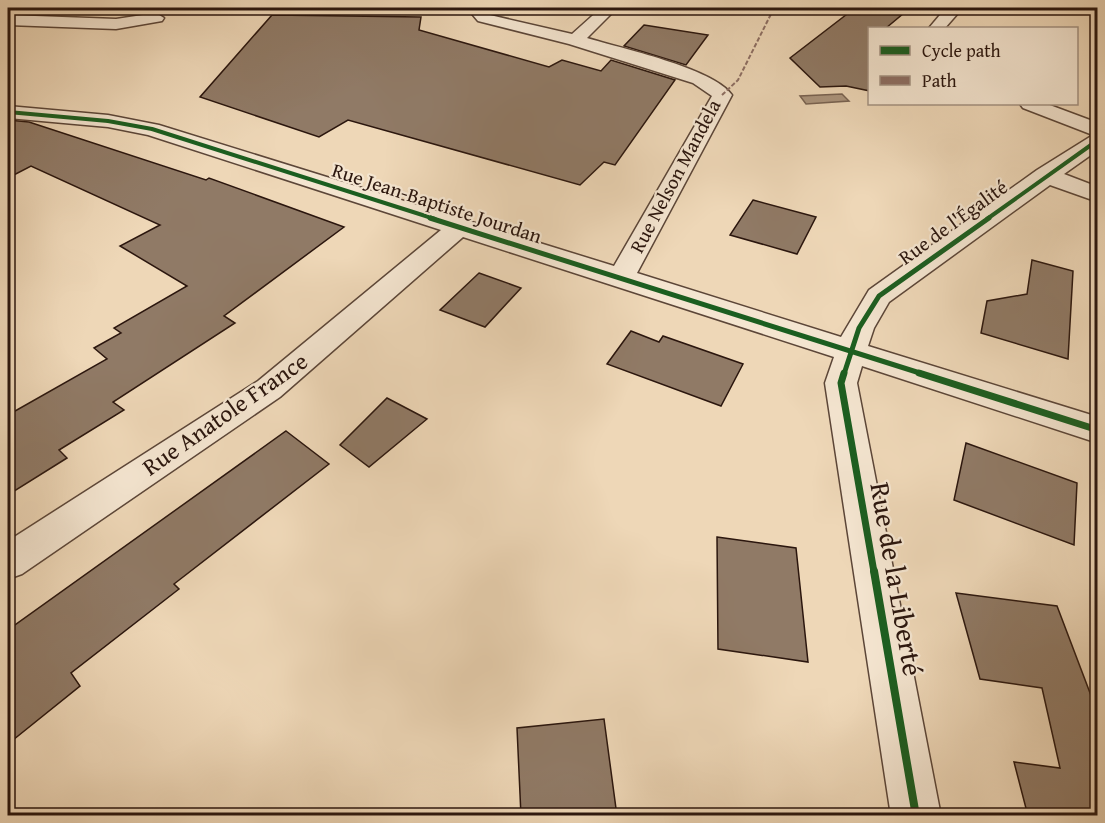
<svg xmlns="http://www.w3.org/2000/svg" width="1105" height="823" viewBox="0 0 1105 823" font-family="'Gentium Book Plus',serif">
<rect width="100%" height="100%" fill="#eed7b7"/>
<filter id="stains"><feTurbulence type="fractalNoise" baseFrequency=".00333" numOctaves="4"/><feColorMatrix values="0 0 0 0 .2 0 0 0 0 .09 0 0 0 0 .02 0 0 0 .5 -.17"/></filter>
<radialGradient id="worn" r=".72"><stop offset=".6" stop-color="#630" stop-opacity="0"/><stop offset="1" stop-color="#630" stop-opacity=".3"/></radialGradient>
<!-- water -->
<path fill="#ac957e" stroke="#786251" stroke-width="1.5" d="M842 94 849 101 806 104 800 96Z"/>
<!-- building -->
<g fill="#907a66" stroke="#2b160e" stroke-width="1.5">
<path d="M855 8H910L886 28H870V91L846 86 820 87 790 58Z"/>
<path d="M272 15 421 17 419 30 549 67 562 60 601 71 611 60 675 80 615 165 604 162 580 185 348 120 319 137 200 97Z"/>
<path d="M644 25 708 35 686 65 624 46Z"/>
<path d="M8 120 29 122 206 180 209 178 344 227 224 316 235 323 113 402 124 410 59 450 67 458 8 495V415L107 359 94 348 121 333 114 328 187 286 120 246 160 225 31 166 8 178Z"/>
<path d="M753 200 816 217 797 254 730 235Z"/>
<path d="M1032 260 1073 271 1068 359 981 333 987 301 1027 294Z"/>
<path d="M479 273 521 288 485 327 440 310Z"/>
<path d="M631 331 659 342 663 336 743 364 721 406 607 364Z"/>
<path d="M387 398 427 419 369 467 340 445Z"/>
<path d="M286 431 329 464 174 584 179 589 71 673 80 686 8 744V630Z"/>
<path d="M966 443 1077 483 1074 545 954 500Z"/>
<path d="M717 537 796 548 808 662 718 649Z"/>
<path d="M956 593 1057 606 1098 714V816H1028L1014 762 1060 768 1042 688 980 679Z"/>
<path d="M604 719 617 816H521L517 728Z"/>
</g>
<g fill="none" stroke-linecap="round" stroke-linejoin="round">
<defs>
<g id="minor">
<path d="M467 8H482L490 15 572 34 601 8H617L587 38C620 48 713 68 732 95L637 273 841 337 869 290 1037 170 1093 135 1023 108 1020 104H1047L1098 123V150L1064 174 1098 187V202L1050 185 889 302 874 328 868 346 1098 417V443L862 366 857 383 941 816H891L825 383 834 357 463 237 280 397 22 574 8 579V541L258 381 441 230 148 135 108 127 8 118V106L108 115 159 125 614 266 712 96 693 83 569 44 478 21Z"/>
<path d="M952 8 959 12 945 28H929L945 9Z"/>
<path d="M156 13 164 18 162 21 116 29 8 25V15L116 19Z"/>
</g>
</defs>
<!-- minor casing -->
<use href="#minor" stroke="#5c4638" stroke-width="3"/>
<!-- minor -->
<use href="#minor" fill="#f4e5d0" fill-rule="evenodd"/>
<!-- quiet -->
<path stroke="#8d6e63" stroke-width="2" stroke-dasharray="4.5 2" stroke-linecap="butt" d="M722 95 738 80 774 8"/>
<defs>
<g id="cycleway-far3">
<path d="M8 112 108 121 152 129 435 219"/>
<path d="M987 219 1098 140"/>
</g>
<g id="cycleway-far2">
<path d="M430 218 923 374"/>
<path d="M844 374 859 328 879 296 989 218"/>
</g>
<g id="cycleway-far1">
<path d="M844 373 841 383 874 572"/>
<path d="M919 373 1098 430"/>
</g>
<path id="cycleway" d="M874 571 916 816"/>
</defs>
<!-- cycleway-far3 casing -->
<use href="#cycleway-far3" stroke="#f4e5d0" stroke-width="6"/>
<!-- cycleway-far2 casing -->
<use href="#cycleway-far2" stroke="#f4e5d0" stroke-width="8"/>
<!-- cycleway-far1 casing -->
<use href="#cycleway-far1" stroke="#f4e5d0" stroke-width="10"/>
<!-- cycleway casing -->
<use href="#cycleway" stroke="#f4e5d0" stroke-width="12"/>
<!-- cycleway-far3 -->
<use href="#cycleway-far3" stroke="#1b5e20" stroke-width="4"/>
<!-- cycleway-far2 -->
<use href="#cycleway-far2" stroke="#1b5e20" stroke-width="5"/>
<!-- cycleway-far1 -->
<use href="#cycleway-far1" stroke="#1b5e20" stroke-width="7"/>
<!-- cycleway -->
<use href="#cycleway" stroke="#1b5e20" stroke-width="8"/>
</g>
<g text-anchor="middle" stroke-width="4.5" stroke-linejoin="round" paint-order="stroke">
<!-- far-street labels -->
<g font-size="20" fill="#2b160e" stroke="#f4e5d0">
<text transform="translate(675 176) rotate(-62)" y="7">Rue Nelson Mandela</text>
<text transform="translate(437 203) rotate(18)" y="7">Rue Jean-Baptiste Jourdan</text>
<text transform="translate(953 222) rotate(-36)" y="7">Rue de l'Égalité</text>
</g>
<!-- street labels -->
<g font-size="24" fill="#2b160e" stroke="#f4e5d0">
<text transform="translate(225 414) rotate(-35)" y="8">Rue Anatole France</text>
</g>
<!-- near-street labels -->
<g font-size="28" fill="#2b160e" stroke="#f4e5d0">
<text transform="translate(897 579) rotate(80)" y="10">Rue de la Liberté</text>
</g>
</g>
<!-- margin -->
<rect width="1105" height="823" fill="none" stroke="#eed7b7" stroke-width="30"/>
<rect x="9" y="9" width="1087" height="805" fill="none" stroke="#2b160e" stroke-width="3"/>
<rect x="15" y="15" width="1075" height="793" fill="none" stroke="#2b160e" stroke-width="1.5"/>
<!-- legend -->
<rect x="868" y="27" width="210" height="78" fill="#f4e5d0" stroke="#a49282" stroke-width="1.5"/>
<rect x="880" y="46" width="30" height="9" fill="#1b5e20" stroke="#a49282" stroke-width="1.5"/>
<text x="922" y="57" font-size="18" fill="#2b160e">Cycle path</text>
<rect x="880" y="76" width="30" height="9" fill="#8d6e63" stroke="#a49282" stroke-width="1.5"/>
<text x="922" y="87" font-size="18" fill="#2b160e">Path</text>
<rect width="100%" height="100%" filter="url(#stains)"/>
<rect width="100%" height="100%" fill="url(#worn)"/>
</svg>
